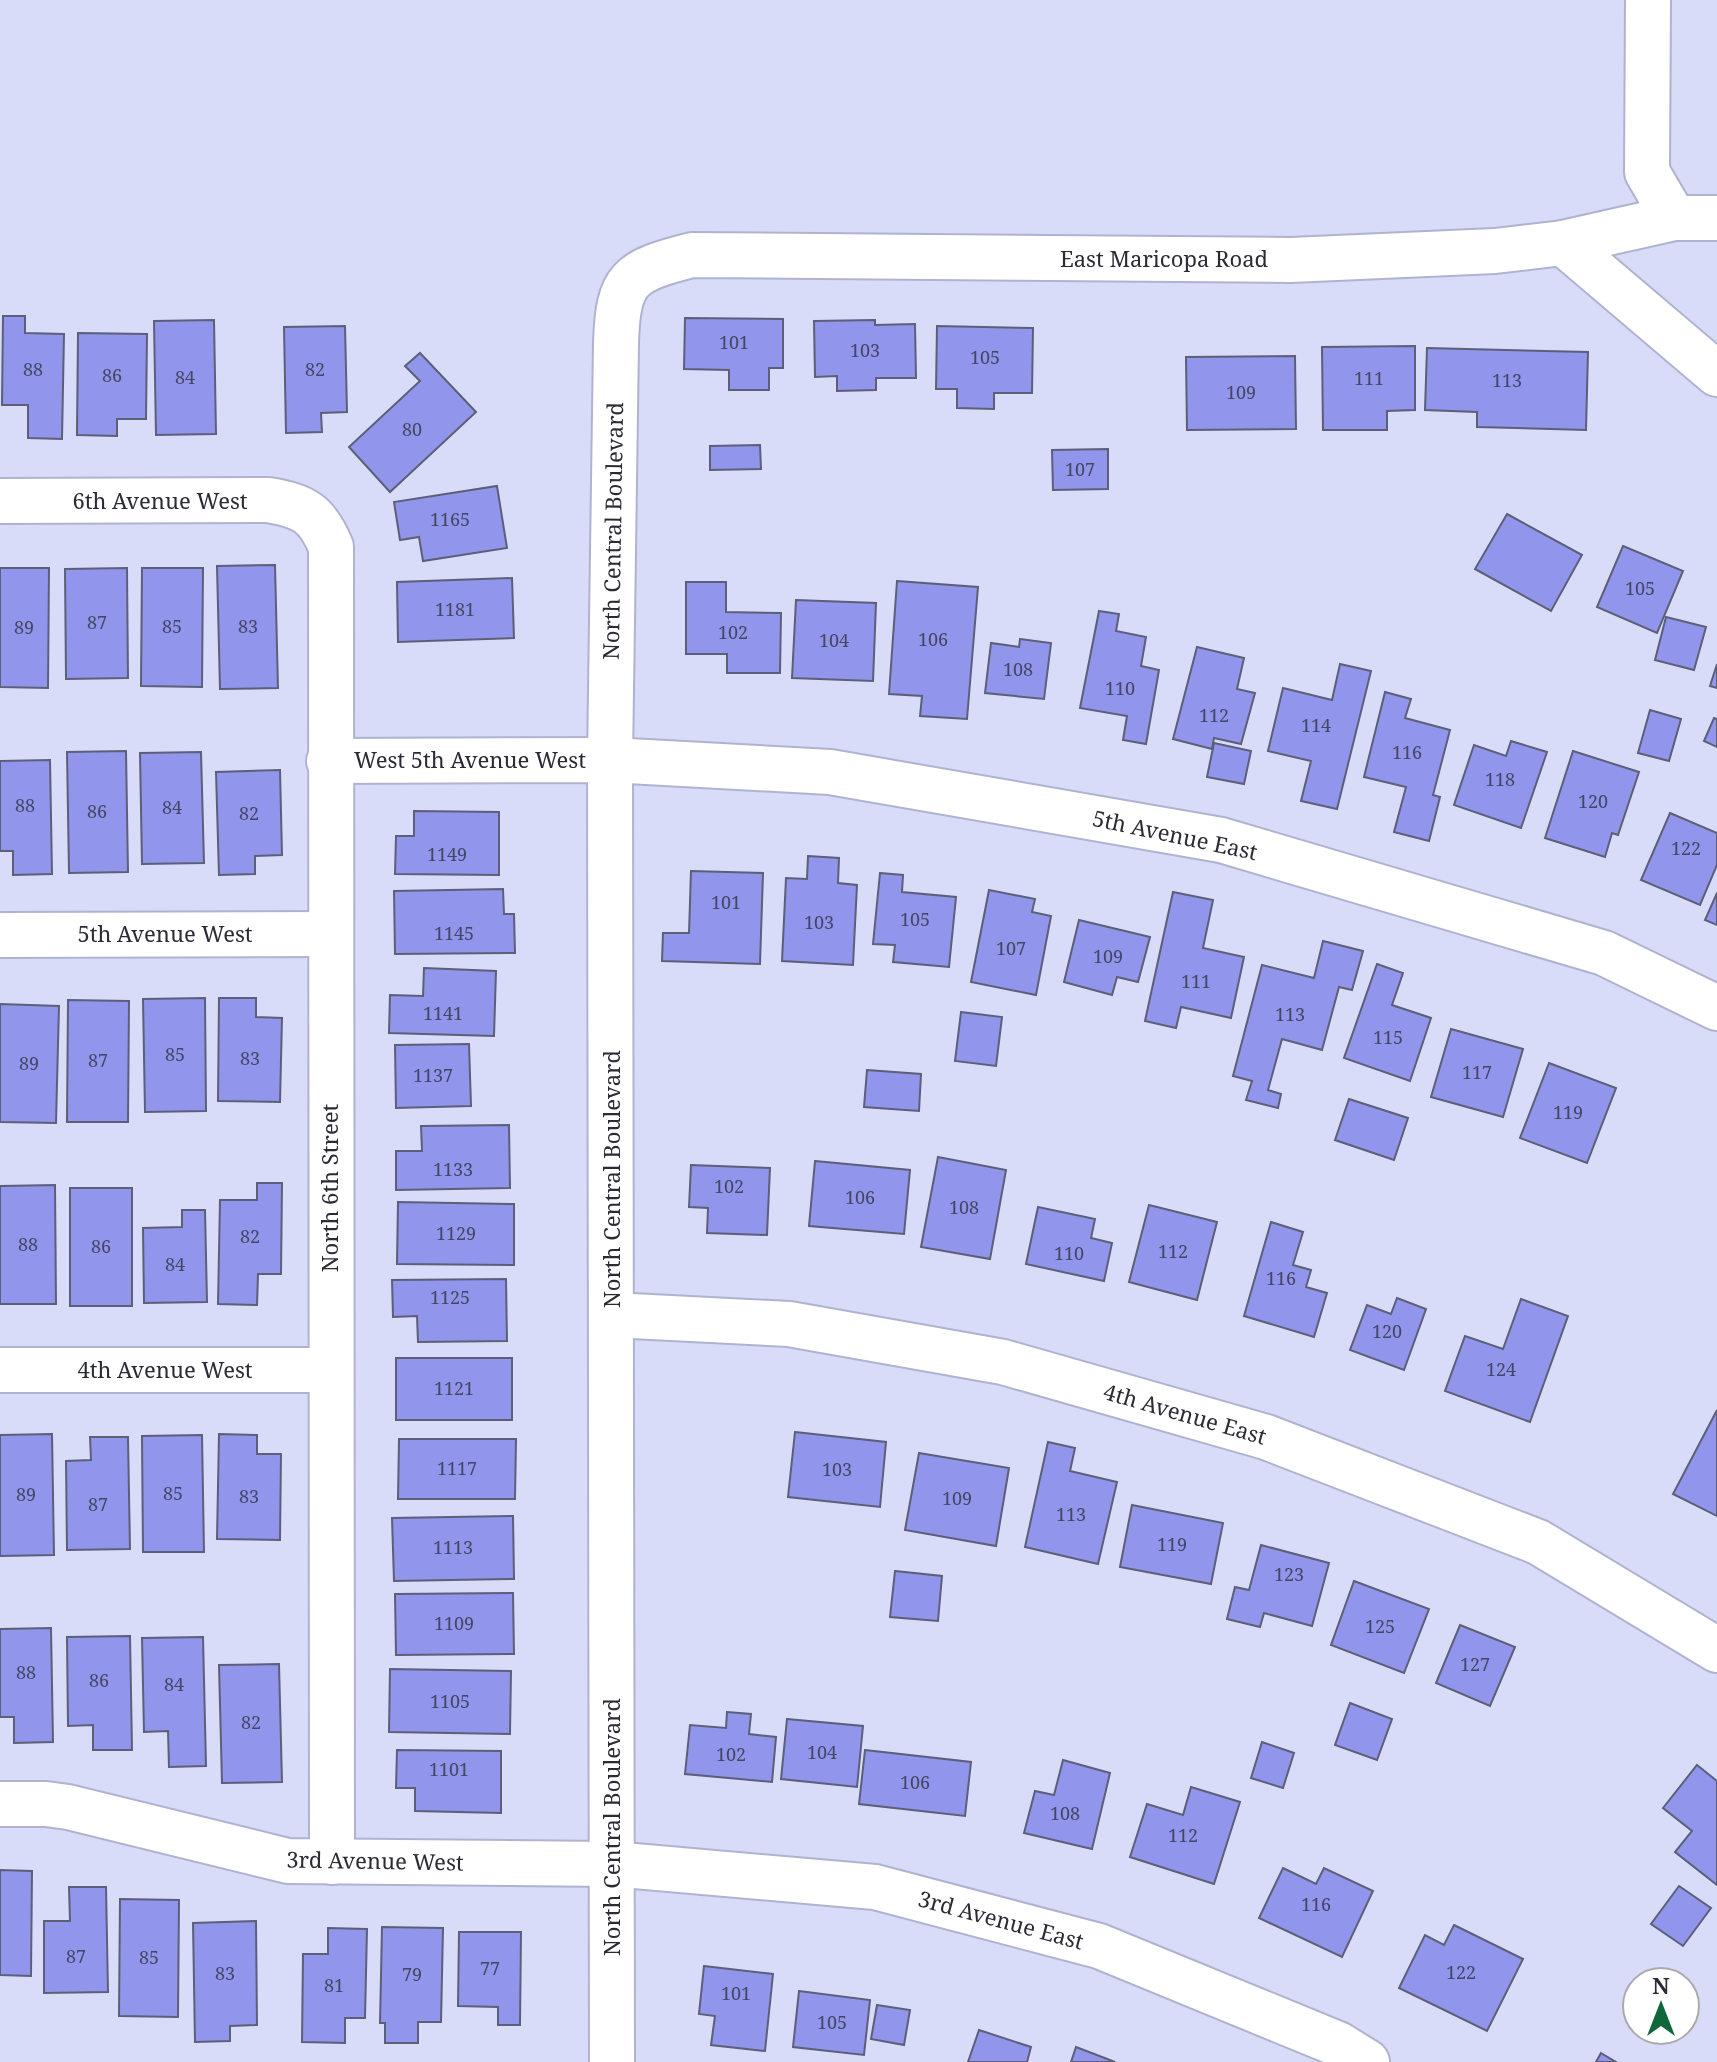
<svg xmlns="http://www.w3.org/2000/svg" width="1717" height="2062" viewBox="0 0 1717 2062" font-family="'Noto Serif',serif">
<rect width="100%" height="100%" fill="#d9dcf9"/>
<!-- building -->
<g fill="#9195ec" stroke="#5c5f77" stroke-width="2">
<path d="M3 316H25V333L64 334 62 439 28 438V405H2Z"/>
<path d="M685 318 783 319V368H769V390H729V370L684 369Z"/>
<path d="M214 320 216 434 156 435 154 321Z"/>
<path d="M875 320V325L915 324 916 378H876V390L837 391V376L815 377 814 321Z"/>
<path d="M345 326 347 412 321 413 322 432 286 433 284 327Z"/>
<path d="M937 326 1033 328 1032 393H994V409L957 408V389H936Z"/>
<path d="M78 333 147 334 146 419H117V436L77 435Z"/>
<path d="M1415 346V410L1387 411V430H1323L1322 347Z"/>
<path d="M1427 348 1588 352 1586 430 1477 427V412L1425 410Z"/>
<path d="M420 353 476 412 390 492 349 447 420 381 405 366Z"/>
<path d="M1295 356 1296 429 1187 430 1186 357Z"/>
<path d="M760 445 761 469 710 470V446Z"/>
<path d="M1108 449V489L1053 490 1052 450Z"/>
<path d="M497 486 507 548 423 561 419 537 400 540 394 502Z"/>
<path d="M1507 514 1582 555 1551 611 1475 569Z"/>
<path d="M1623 546 1683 571 1657 633 1597 607Z"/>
<path d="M275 565 278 688 220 689 217 566Z"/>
<path d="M0 568H49L48 688 0 687Z"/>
<path d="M127 568 128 678 66 679 65 569Z"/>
<path d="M142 568H203L202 687 141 686Z"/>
<path d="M512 578 514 638 398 642 397 582Z"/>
<path d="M897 581 978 587 967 719 920 716 922 696 889 694Z"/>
<path d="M686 582H726V612L781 613 780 673H727V654H686Z"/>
<path d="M796 600 876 603 873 681 792 678Z"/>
<path d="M1099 611 1119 614 1116 631 1146 637 1141 666 1159 670 1146 744 1123 740 1127 716 1080 708Z"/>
<path d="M1666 617 1706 627 1694 670 1655 660Z"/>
<path d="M1020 639 1051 643 1044 699 985 693 991 643 1019 647Z"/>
<path d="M1197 647 1244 658 1237 689 1255 693 1241 744 1214 738 1212 749 1173 739Z"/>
<path d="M1340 664 1371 671 1337 809 1301 801 1311 761 1268 751 1283 688 1332 700Z"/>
<path d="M1717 664V688L1710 686Z"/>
<path d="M1385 692 1411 699 1405 718 1450 730 1433 795 1440 797 1429 841 1394 832 1406 787 1364 777Z"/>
<path d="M1650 710 1681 719 1669 761 1638 753Z"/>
<path d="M1714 718 1717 719V747L1704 741Z"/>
<path d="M1511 741 1547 752 1521 828 1454 805 1474 745 1506 756Z"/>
<path d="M1214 743 1251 751 1244 784 1207 777Z"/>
<path d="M126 751 128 872 69 873 67 752Z"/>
<path d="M1573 751 1639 772 1618 835 1612 833 1605 857 1545 838Z"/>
<path d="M201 752 204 863 142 864 140 753Z"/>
<path d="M50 760 52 874 13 875V851H0V761Z"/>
<path d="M280 770 282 855 255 856V874L219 875 216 772Z"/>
<path d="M414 811 499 812V875L395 874 396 836H414Z"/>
<path d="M1670 813 1717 833V865L1700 905 1641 880Z"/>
<path d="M808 856 839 858 838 883 857 885 853 965 782 961 786 878 807 879Z"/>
<path d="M691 871 763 873 760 964 662 961 663 933H689Z"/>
<path d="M880 873 903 875 902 892 956 897 949 967 893 962 895 945 873 944Z"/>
<path d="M503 889 504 914H514L515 953 395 954 394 891Z"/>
<path d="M989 890 1035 899 1032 912 1051 916 1036 995 971 982Z"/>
<path d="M1173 892 1213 900 1203 948 1244 957 1231 1018 1181 1007 1176 1028 1145 1021Z"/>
<path d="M1717 893V925L1705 920Z"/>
<path d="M1079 920 1150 937 1138 982 1117 977 1112 995 1064 982Z"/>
<path d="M1323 941 1363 951 1352 990 1339 987 1322 1050 1282 1039 1268 1090 1281 1094 1278 1108 1246 1100 1252 1081 1233 1076 1262 965 1314 978Z"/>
<path d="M1377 964 1403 973 1392 1005 1431 1018 1410 1081 1344 1058Z"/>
<path d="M424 968 496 971 494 1036 389 1033 390 995 423 996Z"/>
<path d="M205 998 206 1111 145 1112 143 999Z"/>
<path d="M219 998H256V1017L282 1018 280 1102 218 1101Z"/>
<path d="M68 1000 129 1001 128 1122H67Z"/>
<path d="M0 1004 59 1006 56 1123 0 1122Z"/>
<path d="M961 1012 1002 1017 996 1066 955 1061Z"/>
<path d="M1451 1029 1523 1049 1503 1117 1431 1097Z"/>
<path d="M469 1044 471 1106 396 1108 395 1045Z"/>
<path d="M1549 1063 1616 1088 1587 1163 1520 1138Z"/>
<path d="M867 1070 921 1074 919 1111 864 1107Z"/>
<path d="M1349 1099 1408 1118 1394 1160 1335 1140Z"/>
<path d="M509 1125 510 1188 396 1190V1151H422L421 1126Z"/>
<path d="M938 1157 1006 1170 990 1259 921 1247Z"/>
<path d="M815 1161 910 1170 904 1234 809 1226Z"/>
<path d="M691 1165 770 1168 767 1235 707 1233 708 1208 689 1207Z"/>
<path d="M257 1183H282L281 1274H258L257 1305 218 1304 220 1200H257Z"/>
<path d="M55 1185 56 1304H0V1186Z"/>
<rect x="70" y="1188" width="62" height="118"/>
<path d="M398 1202 514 1204V1265L397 1264Z"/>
<path d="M1149 1205 1217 1222 1197 1300 1129 1282Z"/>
<path d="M1038 1207 1095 1219 1091 1238 1112 1243 1104 1281 1026 1264Z"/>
<path d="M182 1210H205L207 1302 144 1303 143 1228 182 1227Z"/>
<path d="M1271 1222 1303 1232 1293 1265 1311 1270 1306 1287 1327 1293 1314 1337 1244 1316Z"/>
<path d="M506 1279 507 1341 418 1342 417 1316 393 1317 392 1280Z"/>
<path d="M1397 1298 1426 1309 1404 1370 1350 1350 1367 1305 1391 1314Z"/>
<path d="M1521 1299 1568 1316 1530 1422 1445 1391 1465 1336 1503 1349Z"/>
<rect x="396" y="1358" width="116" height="62"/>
<path d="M1717 1410V1516L1673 1494Z"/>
<path d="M795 1432 886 1442 880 1507 788 1497Z"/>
<path d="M52 1434 54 1555 0 1556V1435Z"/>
<path d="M219 1434 257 1435V1454H281L280 1540 217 1539Z"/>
<path d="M202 1435 204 1552H143L142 1436Z"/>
<path d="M90 1437H128L130 1549 67 1550 66 1461 91 1460Z"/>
<path d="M399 1439H516L515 1499H398Z"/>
<path d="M1048 1442 1075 1448 1070 1471 1117 1482 1098 1564 1025 1547Z"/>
<path d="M919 1453 1009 1468 996 1546 905 1530Z"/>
<path d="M1132 1505 1223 1523 1211 1584 1120 1567Z"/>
<path d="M513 1516 514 1579 394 1581 392 1518Z"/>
<path d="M1261 1545 1329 1563 1312 1626 1264 1613 1260 1627 1227 1619 1235 1587 1249 1590Z"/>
<path d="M895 1571 942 1576 938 1621 890 1617Z"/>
<path d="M1354 1581 1429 1609 1404 1673 1331 1645Z"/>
<path d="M513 1593 514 1654 396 1655 395 1594Z"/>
<path d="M1460 1625 1515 1647 1490 1706 1436 1683Z"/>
<path d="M51 1628 53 1742 14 1743V1717H0V1629Z"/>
<path d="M130 1636 132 1750H93V1725L68 1726 67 1637Z"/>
<path d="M203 1637 206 1766 169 1767 168 1731 144 1732 142 1638Z"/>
<path d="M279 1664 282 1782 222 1783 219 1665Z"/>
<path d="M390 1669 511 1671 510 1734 389 1732Z"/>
<path d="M1350 1703 1392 1719 1377 1760 1335 1745Z"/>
<path d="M727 1712 751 1714 749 1734 776 1737 772 1782 685 1774 690 1725 726 1728Z"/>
<path d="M787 1719 863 1726 857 1787 781 1779Z"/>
<path d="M1262 1742 1294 1753 1283 1788 1251 1778Z"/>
<path d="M397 1750 501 1751V1813L415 1811V1788H396Z"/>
<path d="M865 1750 971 1762 965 1816 859 1804Z"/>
<path d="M1063 1760 1110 1773 1092 1849 1024 1833 1035 1791 1054 1795Z"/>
<path d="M1697 1765 1717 1781V1885L1675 1852 1692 1831 1663 1808Z"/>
<path d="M1191 1787 1240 1802 1214 1884 1130 1857 1147 1804 1183 1815Z"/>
<path d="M1283 1868 1316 1884 1324 1868 1373 1891 1342 1957 1259 1918Z"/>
<path d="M0 1870 32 1871 31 1976 0 1975Z"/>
<path d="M1679 1886 1711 1908 1683 1946 1651 1924Z"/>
<path d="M69 1887H106L108 1992 44 1993V1921H70Z"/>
<path d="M120 1899 179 1900 178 2017 119 2016Z"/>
<path d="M256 1921 257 2025 230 2026V2041L195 2042 193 1923Z"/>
<path d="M1454 1925 1523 1959 1487 2031 1399 1988 1425 1935 1444 1945Z"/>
<path d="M382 1927 443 1928 441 2022H418V2043H385V2023H380Z"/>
<path d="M328 1928 367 1929 365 2018H345V2043L302 2042 303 1954H328Z"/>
<path d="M459 1932H521L520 2025H498V2007L458 2006Z"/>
<path d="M704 1966 773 1974 765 2051 711 2045 715 2016 699 2014Z"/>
<path d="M799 1991 870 2000 864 2055 793 2047Z"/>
<path d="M877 2005 910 2010 904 2045 871 2039Z"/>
<path d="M979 2030 1031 2047 1027 2062H968Z"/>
<path d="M1076 2047 1115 2062H1071Z"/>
<path d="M1601 2053 1616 2062H1596Z"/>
</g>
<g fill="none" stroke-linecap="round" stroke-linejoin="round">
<defs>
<g id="minor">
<path d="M1648 0 1647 172 1674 218"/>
<path d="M1563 243 1717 374"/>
<path d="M0 501 268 500C304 506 317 513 331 547L332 1862"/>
<path d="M329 761 610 760 830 772 1221 840 1604 953 1717 1008"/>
<path d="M0 935 330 934"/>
<path d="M612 1315 789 1324 1003 1362 1266 1437 1538 1542 1717 1650"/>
<path d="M0 1370H331"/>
<path d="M0 1804H46L68 1807 288 1861 612 1864 875 1887 1099 1946 1338 2044 1367 2062"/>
<path d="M612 2062 610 760 616 343C618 278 629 271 692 255L1291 260 1495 251 1563 243 1674 218H1717"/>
</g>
</defs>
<!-- minor casing -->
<use href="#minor" stroke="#b0b3cf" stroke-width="48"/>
<!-- minor -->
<use href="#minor" stroke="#fff" stroke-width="44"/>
</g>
<g text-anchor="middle" stroke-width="6" stroke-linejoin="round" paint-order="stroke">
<!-- number labels -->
<g font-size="18" fill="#444663">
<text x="734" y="349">101</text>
<text x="865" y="357">103</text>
<text x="985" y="364">105</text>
<text x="33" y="376">88</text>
<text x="315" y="376">82</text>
<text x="112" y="382">86</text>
<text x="185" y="384">84</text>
<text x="1369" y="385">111</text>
<text x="1507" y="387">113</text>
<text x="1241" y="399">109</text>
<text x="412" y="436">80</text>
<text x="1080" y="476">107</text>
<text x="450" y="526">1165</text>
<text x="1640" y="595">105</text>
<text x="455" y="616">1181</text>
<text x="97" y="629">87</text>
<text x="172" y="633">85</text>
<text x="248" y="633">83</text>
<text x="24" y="634">89</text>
<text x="733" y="639">102</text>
<text x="933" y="646">106</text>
<text x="834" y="647">104</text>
<text x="1018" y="676">108</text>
<text x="1120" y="695">110</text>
<text x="1214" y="722">112</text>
<text x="1316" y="732">114</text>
<text x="1407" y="759">116</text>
<text x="1500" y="786">118</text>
<text x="1593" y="808">120</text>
<text x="25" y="812">88</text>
<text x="172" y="814">84</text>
<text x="97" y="818">86</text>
<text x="249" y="820">82</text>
<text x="1686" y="855">122</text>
<text x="447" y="861">1149</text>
<text x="726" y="909">101</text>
<text x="915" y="926">105</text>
<text x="819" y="929">103</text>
<text x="454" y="940">1145</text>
<text x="1011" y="955">107</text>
<text x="1108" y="963">109</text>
<text x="1196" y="988">111</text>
<text x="443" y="1020">1141</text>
<text x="1290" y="1021">113</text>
<text x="1388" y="1044">115</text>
<text x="175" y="1061">85</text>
<text x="250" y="1065">83</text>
<text x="98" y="1067">87</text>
<text x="29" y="1070">89</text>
<text x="1477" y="1079">117</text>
<text x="433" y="1082">1137</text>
<text x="1568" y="1119">119</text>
<text x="453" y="1176">1133</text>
<text x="729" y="1193">102</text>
<text x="860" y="1204">106</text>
<text x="964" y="1214">108</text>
<text x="456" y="1240">1129</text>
<text x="250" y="1243">82</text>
<text x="28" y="1251">88</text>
<text x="101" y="1253">86</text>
<text x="1173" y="1258">112</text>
<text x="1069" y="1260">110</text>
<text x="175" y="1271">84</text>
<text x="1281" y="1285">116</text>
<text x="450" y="1304">1125</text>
<text x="1387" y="1338">120</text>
<text x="1501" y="1376">124</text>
<text x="454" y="1395">1121</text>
<text x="457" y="1475">1117</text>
<text x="837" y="1476">103</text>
<text x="173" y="1500">85</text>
<text x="26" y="1501">89</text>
<text x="249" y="1503">83</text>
<text x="957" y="1505">109</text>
<text x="98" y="1511">87</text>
<text x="1071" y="1521">113</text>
<text x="1172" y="1551">119</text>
<text x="453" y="1554">1113</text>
<text x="1289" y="1581">123</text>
<text x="454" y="1630">1109</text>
<text x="1380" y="1633">125</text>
<text x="1475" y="1671">127</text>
<text x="26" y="1679">88</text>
<text x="99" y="1687">86</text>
<text x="174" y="1691">84</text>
<text x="450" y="1708">1105</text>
<text x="251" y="1729">82</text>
<text x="822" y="1759">104</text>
<text x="731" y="1761">102</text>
<text x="449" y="1776">1101</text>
<text x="915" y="1789">106</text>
<text x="1065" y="1820">108</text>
<text x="1183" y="1842">112</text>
<text x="1316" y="1911">116</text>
<text x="76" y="1963">87</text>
<text x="149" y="1964">85</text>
<text x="490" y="1975">77</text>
<text x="1461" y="1979">122</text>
<text x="225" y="1980">83</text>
<text x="412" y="1981">79</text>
<text x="334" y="1992">81</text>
<text x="736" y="2000">101</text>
<text x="832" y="2029">105</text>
</g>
<!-- street labels -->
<g font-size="22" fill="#2a2b35" stroke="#fff">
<text x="1164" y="267">East Maricopa Road</text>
<text x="160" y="509">6th Avenue West</text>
<text transform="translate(613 531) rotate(-89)" y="8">North Central Boulevard</text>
<text x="470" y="768">West 5th Avenue West</text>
<text transform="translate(1175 835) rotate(12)" y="8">5th Avenue East</text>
<text x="165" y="942">5th Avenue West</text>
<text transform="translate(612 1179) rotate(-90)" y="8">North Central Boulevard</text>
<text transform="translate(330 1188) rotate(-90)" y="8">North 6th Street</text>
<text x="165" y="1378">4th Avenue West</text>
<text transform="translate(1185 1414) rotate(16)" y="8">4th Avenue East</text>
<text transform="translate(612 1827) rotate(-90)" y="8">North Central Boulevard</text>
<text transform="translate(375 1861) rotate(1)" y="8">3rd Avenue West</text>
<text transform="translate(1001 1920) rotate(15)" y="8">3rd Avenue East</text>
</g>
</g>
<!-- north arrow -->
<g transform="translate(1661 2006)"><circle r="38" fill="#ffffff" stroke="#aaaaae" stroke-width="2"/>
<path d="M0-6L14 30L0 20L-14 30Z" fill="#10683a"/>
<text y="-12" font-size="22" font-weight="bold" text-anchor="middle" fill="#2a2b35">N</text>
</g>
</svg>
